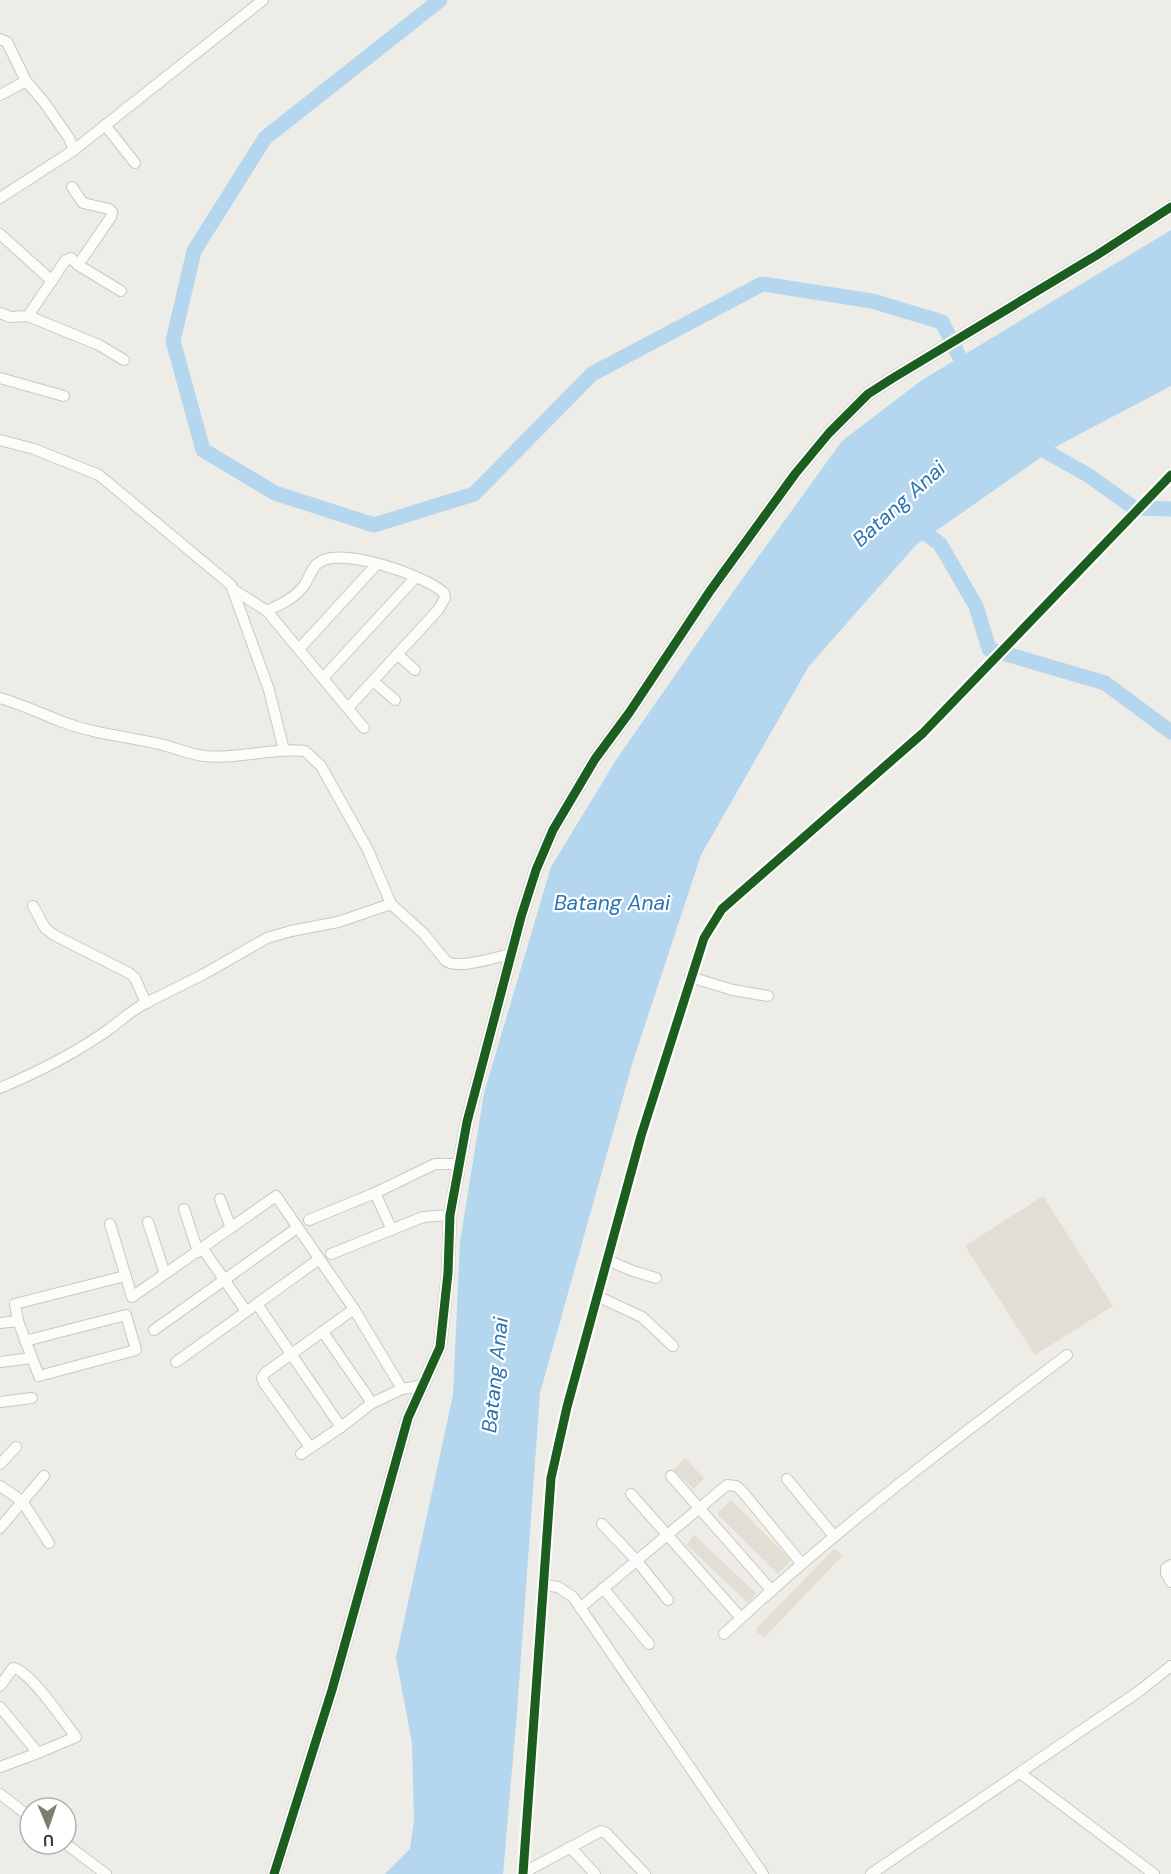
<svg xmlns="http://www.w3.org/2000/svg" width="1171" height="1874" viewBox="0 0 1171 1874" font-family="'DM Sans',sans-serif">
<rect width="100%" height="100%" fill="#eeece6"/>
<!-- residential -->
<g fill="#e3ded3">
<path d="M1043 1196 1113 1306 1035 1355 965 1246Z"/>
<path d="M685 1458 704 1478 694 1489 674 1470Z"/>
<path d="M731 1500 791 1560 778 1574 717 1514Z"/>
<path d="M694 1535 756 1593 748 1603 687 1545Z"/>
<path d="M834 1549 843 1555 764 1638 755 1630Z"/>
</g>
<!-- water -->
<path fill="#b4d6ee" d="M1171 230V386L1057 446 916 545 809 666 701 855 633 1061 540 1393 517 1712 503 1874H385L410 1849 414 1821 412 1743 396 1658 453 1395 460 1242 484 1093 551 867 616 760 735 589 842 441 922 380Z"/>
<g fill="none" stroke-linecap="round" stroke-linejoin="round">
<!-- river -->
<g stroke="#b4d6ee" stroke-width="15">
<path d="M440 0 265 138 194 251 173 341 203 450 275 493 374 525 474 494 592 374 762 284 872 301 942 322 969 376"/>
<path d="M1031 443 1088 475 1134 508 1171 509"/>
<path d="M915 525 940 544 976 606 989 649 1105 683 1171 732"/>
</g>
<defs>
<g id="minor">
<path d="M0 39 7 42 26 81 44 102 69 138 74 150"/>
<path d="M0 95 26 81"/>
<path d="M105 125 135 163"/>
<path d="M0 198 74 150 263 0"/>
<path d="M0 234 52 281"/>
<path d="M78 265 121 291"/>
<path d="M0 313 10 317 28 316 65 261 71 258 78 265 111 217 112 212 109 209 83 203 72 187"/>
<path d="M28 316 99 345 124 360"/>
<path d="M0 378 64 396"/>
<path d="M0 440 34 449 99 475 231 585 269 690 284 750"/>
<path d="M234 590 267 611 364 728"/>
<path d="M267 611C281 604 297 597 305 584 309 578 312 568 317 564 337 544 427 576 444 593L445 598 438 610 348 708"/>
<path d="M299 649 377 564"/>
<path d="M397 654 415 670"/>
<path d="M323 678 416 577"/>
<path d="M373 681 395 700"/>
<path d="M0 698C21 704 40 713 60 721 91 733 123 736 155 743 171 746 188 754 204 756 238 760 271 747 305 751L321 766 368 850 391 904 423 933 446 961C457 970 497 957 511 954"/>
<path d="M690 977 733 990 768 996"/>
<path d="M146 1003 204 974 267 938 291 931 338 922 391 904"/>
<path d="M0 1088C38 1072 74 1054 108 1030 121 1021 131 1010 146 1003L135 978 129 973 54 935 45 928 33 906"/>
<path d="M220 1199 231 1228"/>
<path d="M184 1209 198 1252"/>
<path d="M309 1220 375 1193"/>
<path d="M148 1222 165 1274"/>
<path d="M110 1224 132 1297 276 1196 354 1309 402 1389"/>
<path d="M392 1230 375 1193 435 1164H459"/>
<path d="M203 1249 246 1311"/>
<path d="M331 1254 423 1217 450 1215"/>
<path d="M607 1260 633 1271 656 1278"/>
<path d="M597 1296 642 1317 673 1346"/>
<path d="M257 1304 341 1427"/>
<path d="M18 1321 15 1304 125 1276"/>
<path d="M0 1323 18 1321 39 1376 136 1350 126 1315 25 1341"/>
<path d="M154 1330 297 1228"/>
<path d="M323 1332 372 1403"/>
<path d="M0 1362 32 1358"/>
<path d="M176 1362 318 1260"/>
<path d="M0 1402 32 1398"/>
<path d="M310 1447 264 1383 262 1378 265 1373 354 1309"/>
<path d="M301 1454 341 1427 372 1403 402 1389 425 1385"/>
<path d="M0 1464 16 1447"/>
<path d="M671 1476 772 1591"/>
<path d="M787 1479 834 1536"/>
<path d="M0 1486 22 1501 49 1543"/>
<path d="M631 1494 741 1618"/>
<path d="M602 1524 637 1561 668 1600"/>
<path d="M0 1528 44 1476"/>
<path d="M1171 1565 1166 1568V1573L1171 1582"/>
<path d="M543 1585 558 1587 573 1597 763 1874"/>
<path d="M603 1588 649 1644"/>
<path d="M580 1608 727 1485 736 1486 742 1491 802 1564"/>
<path d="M724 1634C831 1533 949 1444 1067 1355"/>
<path d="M0 1686 13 1668C30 1670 64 1722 76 1737L38 1753 0 1707"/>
<path d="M0 1767 38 1753"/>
<path d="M1020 1773 1154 1874"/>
<path d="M0 1794 30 1817"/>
<path d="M66 1844 106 1874"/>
<path d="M570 1847 595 1874"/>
<path d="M523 1873 601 1831 606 1833 645 1874"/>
<path d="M523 1874 551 1478 567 1407 641 1136 704 938 722 909 923 733 1171 475"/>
<path d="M871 1874 1138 1692 1171 1666"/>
</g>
<path id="tertiary" d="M274 1874 332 1690 408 1418 440 1347 448 1273 450 1215 467 1122 521 917 536 870 553 830 595 759 629 713 710 591 795 474 829 433 868 394 893 378 1097 255 1171 207"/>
</defs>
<!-- minor casing -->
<use href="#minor" stroke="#cac8c2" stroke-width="12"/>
<!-- tertiary casing -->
<use href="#tertiary" stroke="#cac8c2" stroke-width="14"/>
<!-- minor -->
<use href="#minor" stroke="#fcfcfb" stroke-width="10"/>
<!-- tertiary -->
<use href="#tertiary" stroke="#fcfcfb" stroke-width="12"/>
<defs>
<g id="cycleway">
<path d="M274 1874 332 1690 408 1418 440 1347 448 1273 450 1215 467 1122 521 917 536 870 553 830 595 759 629 713 710 591 795 474 829 433 868 394 893 378 1097 255 1171 207"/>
<path d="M523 1874 551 1478 567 1407 641 1136 704 938 722 909 923 733 1171 475"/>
</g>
</defs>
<!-- cycleway casing -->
<use href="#cycleway" stroke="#fff" stroke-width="13"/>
<!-- cycleway -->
<use href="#cycleway" stroke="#1b5e20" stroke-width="9"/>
</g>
<g text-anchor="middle" stroke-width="4.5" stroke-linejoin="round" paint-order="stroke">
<!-- water labels -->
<g font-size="21" font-style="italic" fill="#2974b2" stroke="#fff">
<text transform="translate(899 504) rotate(-42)" y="7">Batang Anai</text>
<text x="612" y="910">Batang Anai</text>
<text transform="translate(495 1375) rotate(-84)" y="7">Batang Anai</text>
</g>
</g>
<!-- north arrow -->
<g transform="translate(48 1826) rotate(178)"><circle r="28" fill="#ffffff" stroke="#b4b1ad" stroke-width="1.5"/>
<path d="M0-4.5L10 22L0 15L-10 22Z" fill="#7f7a72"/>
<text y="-9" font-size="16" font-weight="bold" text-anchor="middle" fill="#433d33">U</text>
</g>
</svg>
